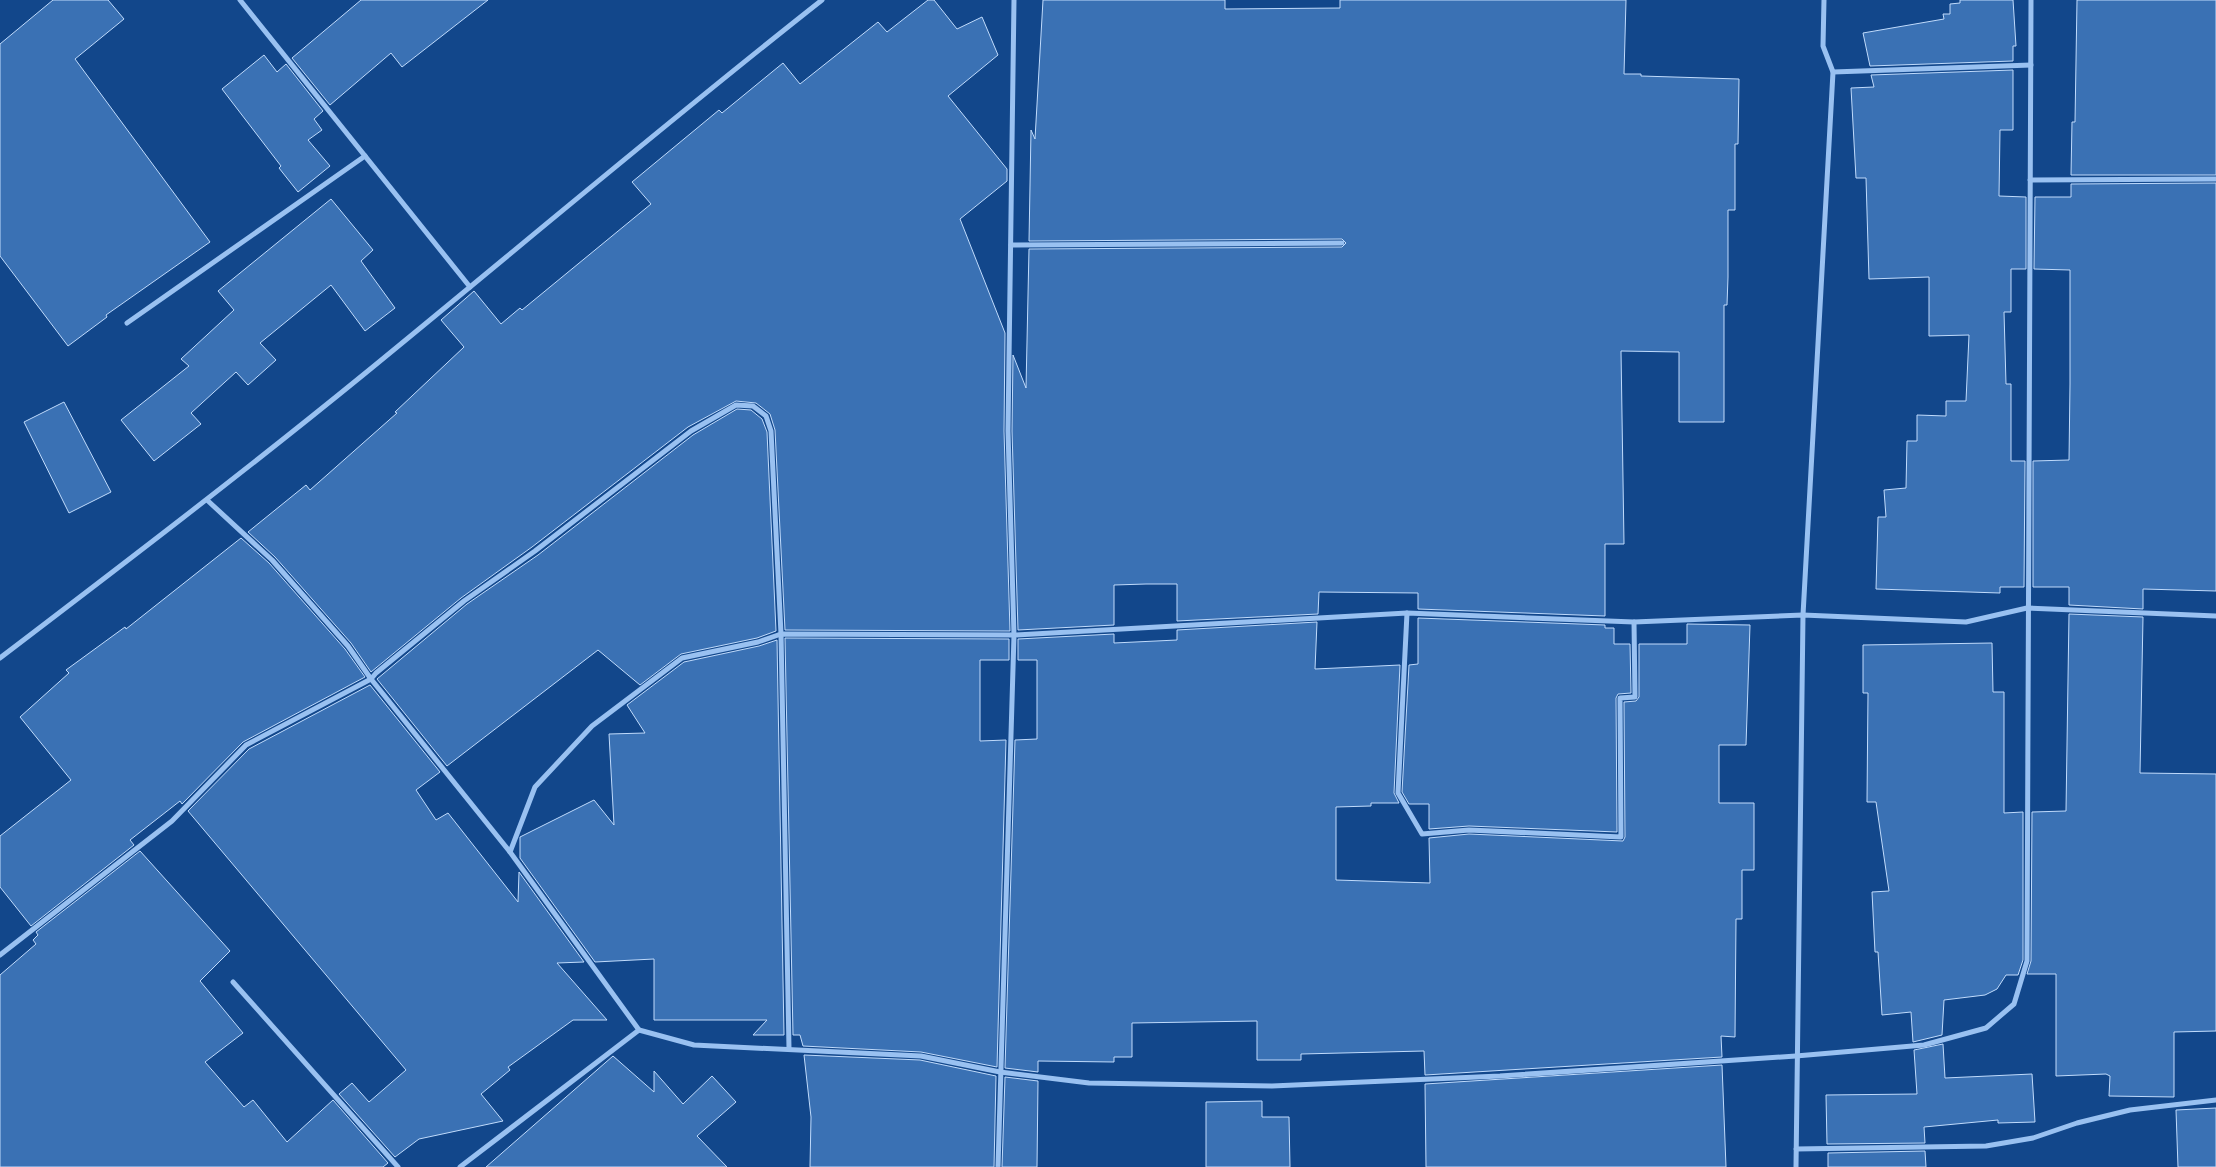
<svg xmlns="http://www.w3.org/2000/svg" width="2216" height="1167" viewBox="0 0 2216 1167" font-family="'Roboto Condensed',sans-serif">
<rect width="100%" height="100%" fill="#12478b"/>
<!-- building -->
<g fill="#3a71b4" stroke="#c0dbfc">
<path d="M53 0H108L124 19 75 59 210 242 106 315 107 317 68 346 0 256V44Z"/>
<path d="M361 0H488L402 67 391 53 330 105 292 58Z"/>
<path d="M928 0H934L957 29 982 17 998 55 948 96 1007 169V181L960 219 1005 333 1004 431 1010 631 785 630 775 430 770 414 756 403 736 401 688 427 532 547 461 598 371 672 351 643 275 557 248 532 306 485 310 490 397 413 395 412 464 347 441 320 474 291 501 324 520 308 522 310 651 204 632 182 719 110 722 113 783 63 800 84 878 22 887 32Z"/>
<path d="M1043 0H1225V9L1340 8V0H1626L1624 74H1641V76L1739 79 1738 144H1735V210H1728V277L1727 305H1724V422H1679V352L1621 351 1624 544H1605V616L1418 609V593L1319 592 1318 614 1177 621V584H1146L1114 585V625L1018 630 1012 431 1013 355 1026 388 1029 249 1342 247 1346 243 1342 239 1029 241 1031 130 1035 139Z"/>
<path d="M1960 0H2013L2016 46H2013V61L1870 66 1863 33 1944 19 1943 14H1950V4L1960 3Z"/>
<path d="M2077 0H2216V175H2071L2072 122H2075Z"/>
<path d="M264 55 277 72 286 64 323 111 314 119 322 130 308 140 330 166 298 192 279 168 281 166 222 89Z"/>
<path d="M2013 70V130H2000L1999 196 2026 197V269H2011V312H2004L2006 384H2011V461H2025L2024 587H2000V593L1876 589 1878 517H1886L1884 490 1906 488 1907 441H1917V415L1946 416V401H1966L1969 335 1929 336V277L1869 279 1866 178H1856L1851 88 1874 87 1871 75Z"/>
<path d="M2216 183V591L2143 589V609L2069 605V587H2033V461L2069 460 2070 384V270L2034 269 2035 197H2071V184Z"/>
<path d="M331 199 373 250 361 261 395 308 365 331 331 285 260 343 276 360 248 385 236 372 191 413 201 424 154 461 121 420 189 366 181 359 234 310 218 291Z"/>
<path d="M64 402 111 492 69 513 24 422Z"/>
<path d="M737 409 751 410 762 419 767 432 776 631 757 638 681 654 640 685 598 650 447 766 377 679 467 604 538 555 693 435Z"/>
<path d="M241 538 269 563 345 649 365 677 243 742 182 804 180 801 130 840 134 845 31 926 0 887V836L71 780 20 717 69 673 66 670 125 627 126 629Z"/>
<path d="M2069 614 2143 617 2140 773 2216 774V1031L2174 1032V1097L2109 1096 2110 1076 2106 1074 2056 1076V974H2027L2031 961 2032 812 2066 811Z"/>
<path d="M1418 618 1605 625V628H1614V644H1630L1631 693 1618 694 1616 698 1617 832 1469 826 1429 829V804H1409L1402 792 1409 665 1418 664Z"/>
<path d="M1317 622 1315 669 1400 665 1394 793 1399 803H1371V806L1336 807V880L1430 883 1429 838 1469 834 1623 841 1625 837 1624 702 1636 701 1639 697V644H1687V624L1750 625 1746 745H1719V803H1754V870H1742V919H1736L1735 1037 1721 1036 1722 1057 1425 1075 1424 1051 1301 1054V1060H1257V1021L1132 1023V1057H1114V1062L1038 1061V1072L1005 1068 1015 740 1037 739V660H1018V639L1114 634V643L1177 640V630Z"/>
<path d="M785 638 1009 639V660H980V741L1006 740 997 1067 921 1052 803 1046 800 1035H793Z"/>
<path d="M777 640 784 1035H753L767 1020H654V959L595 962 520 858V837L594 800 614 825 609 734 645 733 627 705 684 662 759 646Z"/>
<path d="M1992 643 1993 692H2004V813L2023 812V960L2018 975H2006L1997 989 1985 995 1944 1000 1942 1035 1913 1042 1911 1012 1882 1015 1878 952H1875L1872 892 1889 891 1876 802H1867L1868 693H1863V645Z"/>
<path d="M370 685 440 772 416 790 436 820 448 813 518 902 519 872 584 962 557 963 607 1020H573L508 1067 510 1070 481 1094 503 1121 419 1139 395 1157 339 1094 352 1083 369 1102 406 1070 188 811 249 749Z"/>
<path d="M140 851 230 951 200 981 243 1033 205 1062 244 1107 253 1100 287 1142 333 1100 388 1163 383 1167H0V975L36 944 33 940 38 935 36 932Z"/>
<path d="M1943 1044 1945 1078 2032 1074 2035 1122 1998 1123V1120L1924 1127 1925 1143 1827 1144 1826 1095 1917 1094 1914 1050Z"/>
<path d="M804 1055 920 1060 996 1076 994 1167H810L811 1117Z"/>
<path d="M613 1056 654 1092V1071L683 1104 712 1076 736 1102 697 1136 727 1167H486Z"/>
<path d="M1722 1065 1726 1167H1426L1425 1084Z"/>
<path d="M1005 1077 1038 1081 1037 1167H1002Z"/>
<path d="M1262 1101V1117H1289L1290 1167H1206V1102Z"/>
<path d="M2216 1108V1167H2178L2176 1110Z"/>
<path d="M1925 1151 1926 1167H1828V1153Z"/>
</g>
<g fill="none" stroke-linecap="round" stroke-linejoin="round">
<!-- minor -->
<g stroke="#99c1f1" stroke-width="5">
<path d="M240 0 470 287"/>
<path d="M1833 72 2031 65"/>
<path d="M2030 180 2216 179"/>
<path d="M1011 245 1342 243"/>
<path d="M127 323 365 156"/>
<path d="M207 500 272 560 348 646 371 679 510 852 639 1030 694 1045 921 1056 1000 1072 1089 1083 1272 1086 1500 1076 1796 1056 1924 1045 1986 1028 2014 1004 2027 961 2031 0"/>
<path d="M1407 613 1398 793 1422 834 1469 830 1621 837 1620 698 1635 697 1634 622"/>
<path d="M0 658C122 565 244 472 363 375 516 250 667 122 822 0"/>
<path d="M510 852 535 787 592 726 682 658 758 642 781 634 1014 635 1407 613 1634 622 1803 615 1966 622 2027 608 2216 616"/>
<path d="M0 955 172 821 246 745 371 679 376 673 464 601 535 551 691 431 736 405 753 406 766 416 771 431 781 634 789 1048"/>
<path d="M233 982 398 1167"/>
<path d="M1796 1149 1986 1146 2033 1138 2077 1123 2130 1110 2216 1100"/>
<path d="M460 1167 639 1030"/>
<path d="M998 1167 1014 635 1008 431 1014 0"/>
<path d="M1796 1167 1803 615 1833 72 1823 46 1824 0"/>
</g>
</g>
</svg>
